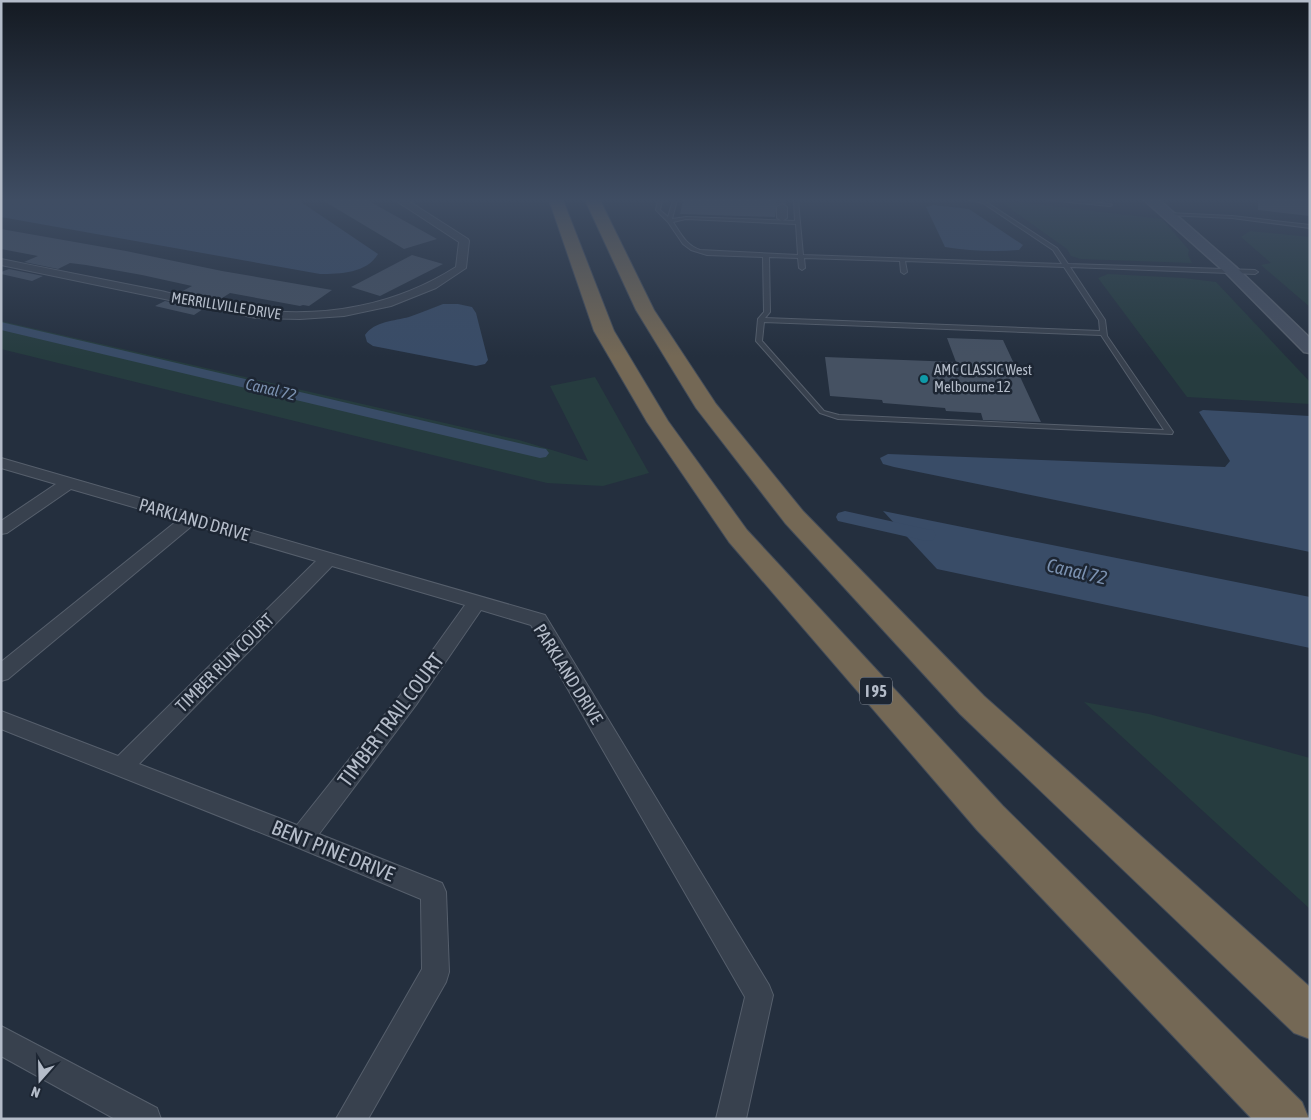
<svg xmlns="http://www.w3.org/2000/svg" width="1311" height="1120" viewBox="0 0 1311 1120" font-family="'Asap Condensed',sans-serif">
<rect width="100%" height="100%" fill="#242f3e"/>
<!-- green -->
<g fill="#263c3f">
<path d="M998 200 1162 219 1189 250 1188 255 1192 263 1081 259 1071 256 1067 249Z"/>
<path d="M1250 231 1310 237V307L1261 265 1271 263 1241 237Z"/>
<path d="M1108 274 1184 278 1216 282 1310 382V404L1187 397 1098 278Z"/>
<path d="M1 321 519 440 588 461 550 386 595 377 649 473 603 486 547 483 1 349Z"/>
<path d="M1084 702 1149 714 1310 758V909Z"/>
</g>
<!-- water -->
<g fill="#394c67">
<path d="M1 200H298L378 254C367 273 340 274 320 274L1 217Z"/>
<path d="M934 205 969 209 1023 245 1019 250C995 252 969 251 945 247L926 207Z"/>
<path d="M443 304H458L472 307 476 313 488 360 485 364 476 366 373 346 367 342 365 335C375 321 394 321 409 317 421 313 432 308 443 304Z"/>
<path d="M1203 410 1310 416V552L894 467 883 464 880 458 888 454 1225 467 1230 461 1199 412Z"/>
<path d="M883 511 1310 597V648L937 569Z"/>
</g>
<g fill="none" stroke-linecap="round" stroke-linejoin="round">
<!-- canal -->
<g fill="#394c67" fill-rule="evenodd">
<path d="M1 322 540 448 546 449 549 453 546 457 540 458 1 330Z"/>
<path d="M845 511 926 529 933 530 936 535 933 540 926 541 838 521 836 517 838 513Z"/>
</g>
</g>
<!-- building -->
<g fill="#455162">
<path d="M322 200H367L437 239 404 249Z"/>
<path d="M683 200H776L777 205 775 217 680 214Z"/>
<path d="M1258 200H1310V216L1258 210Z"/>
<path d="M1 229 126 251 222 271 332 290 309 306 303 305 300 306 230 293 216 302 179 293 192 286 142 275 86 265 70 263 58 269 24 262 38 256 1 249Z"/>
<path d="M412 255 443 264 380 296 351 287Z"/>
<path d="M9 269 43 276 32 281 1 274V272Z"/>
<path d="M165 301 203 309 194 315 155 306Z"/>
<path d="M947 338 1003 340 1041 422 983 420 981 413 946 411 945 408 883 403 882 400 830 396 825 357 956 362Z"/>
</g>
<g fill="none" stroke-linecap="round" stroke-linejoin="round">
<!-- street-tunnel -->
<path stroke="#3a4453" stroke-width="11" stroke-dasharray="11 5" stroke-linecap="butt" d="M777 203H786"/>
<defs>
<g id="lane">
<path d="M658 200H662L660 210 668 217 673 200H677L672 219 686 217 795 221 794 200H798L803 255 1062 264 1053 250 983 203 970 200H983L1057 248 1068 264 1255 270 1258 272 1255 274 1070 267 1105 320 1107 336 1173 432 1172 434 838 419 820 413 756 341 758 319 764 312 763 257 707 255 691 250 683 244 668 222 656 210ZM686 219 796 224 798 255 700 250C686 245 681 234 673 222ZM769 257 798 258 799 268 802 270 805 268 804 258 900 261 901 272 904 274 907 272 905 261 1064 267 1099 320 1100 331 765 318 770 312ZM764 322 1101 335 1164 430 839 415 824 411 762 341Z"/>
<path d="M1049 200H1073L1110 204 1112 205 1110 206Z"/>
<path d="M1169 213 1232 216 1310 225V228L1232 218 1167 215V213Z"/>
</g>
<g id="street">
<path d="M395 200H407L468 239 469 241 466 268 436 288 391 306 344 316 300 319 256 318 1 265V259C54 270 107 280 161 291 192 298 225 307 257 310 327 318 396 305 456 267L459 242Z"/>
<path d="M782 204 787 207V218L782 221 777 218V207Z"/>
<path d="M1 458 545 615 769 985 773 995 746 1119H716L745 997 531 625 481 610 416 705 319 834 442 883 446 892 449 972 446 982 368 1119H336L422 969 421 899 294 846 1 729V711L118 756 316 561 193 525 8 679 1 681V662L178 520 71 489 7 533 1 534V521L56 484 1 468ZM332 566 465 605 402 693 297 825 139 764Z"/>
<path d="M1 1026 157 1108 161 1119H115L1 1056Z"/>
</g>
<path id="secondary" d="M1144 200H1159L1237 268 1310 338V353L1304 352 1227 274Z"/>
<g id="highway">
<path d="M549 200H563L614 331 668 421 747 530 1003 806 1302 1102 1309 1119H1252L977 830 729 542 647 422 594 331Z"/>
<path d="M585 200H600L654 310 716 404 803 511 984 696 1310 987V1039L1294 1033 960 714 785 523 696 408 636 310Z"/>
</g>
</defs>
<!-- lane casing -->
<use href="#lane" stroke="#565f6c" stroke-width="2"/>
<!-- street casing -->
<use href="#street" stroke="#565f6c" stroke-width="2"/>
<!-- secondary casing -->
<use href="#secondary" stroke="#565f6c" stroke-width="3"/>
<!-- highway casing -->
<use href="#highway" stroke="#434c59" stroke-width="2"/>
<!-- lane -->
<use href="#lane" fill="#38414e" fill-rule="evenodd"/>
<!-- street -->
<use href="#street" fill="#38414e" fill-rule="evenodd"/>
<!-- secondary -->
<use href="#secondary" fill="#465061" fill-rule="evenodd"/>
<!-- highway -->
<use href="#highway" fill="#746855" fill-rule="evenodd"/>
</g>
<!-- sky -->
<linearGradient id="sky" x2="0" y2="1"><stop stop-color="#141a22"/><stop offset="0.56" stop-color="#3f4d63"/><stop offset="1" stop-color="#3f4d63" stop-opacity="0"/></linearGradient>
<rect width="1311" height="357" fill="url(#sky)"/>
<!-- markers -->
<circle fill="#0f9aa8" stroke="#1d2633" stroke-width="2" cx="924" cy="379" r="5"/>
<g text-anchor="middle" stroke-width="5" stroke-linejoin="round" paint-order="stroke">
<!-- far-street labels -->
<g font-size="15" fill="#b4bcc9" stroke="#1d2633">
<text transform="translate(226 306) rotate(9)" y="5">MERRILLVILLE DRIVE</text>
</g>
<!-- far-poi labels -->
<g font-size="15" fill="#b4bcc9" stroke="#1d2633" text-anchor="start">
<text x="934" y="375">AMC CLASSIC West<tspan x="934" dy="17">Melbourne 12</tspan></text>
</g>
<!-- far-water labels -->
<g font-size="16" font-style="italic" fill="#7c92b1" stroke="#1d2633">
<text transform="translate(271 389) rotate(13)" y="6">Canal 72</text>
</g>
<!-- shield labels -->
<rect fill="#1d2633" stroke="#878f9c" stroke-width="1" x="860" y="677.5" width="32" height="27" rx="4"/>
<g font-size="16" font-weight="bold" fill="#b4bcc9">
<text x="876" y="697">I 95</text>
</g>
<!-- street labels -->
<g font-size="18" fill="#b4bcc9" stroke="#1d2633">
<text transform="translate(194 520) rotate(16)" y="6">PARKLAND DRIVE</text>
<text transform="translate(225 663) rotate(-45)" y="6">TIMBER RUN COURT</text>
<text transform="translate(568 674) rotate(58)" y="6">PARKLAND DRIVE</text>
</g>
<!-- water labels -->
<g font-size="19" font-style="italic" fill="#7c92b1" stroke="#1d2633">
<text transform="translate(1077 571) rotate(13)" y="7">Canal 72</text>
</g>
<!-- near-street labels -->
<g font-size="21" fill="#b4bcc9" stroke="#1d2633">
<text transform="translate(391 720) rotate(-53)" y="7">TIMBER TRAIL COURT</text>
<text transform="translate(333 851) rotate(22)" y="7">BENT PINE DRIVE</text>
</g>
</g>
<!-- border -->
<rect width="1311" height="1120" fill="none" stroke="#b4bcc9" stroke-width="5"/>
<!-- north arrow -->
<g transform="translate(40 1080) rotate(200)" stroke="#1d2633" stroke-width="4" paint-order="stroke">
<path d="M0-4L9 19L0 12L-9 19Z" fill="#b4bcc9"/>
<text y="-8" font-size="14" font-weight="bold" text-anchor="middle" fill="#b4bcc9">N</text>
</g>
</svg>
